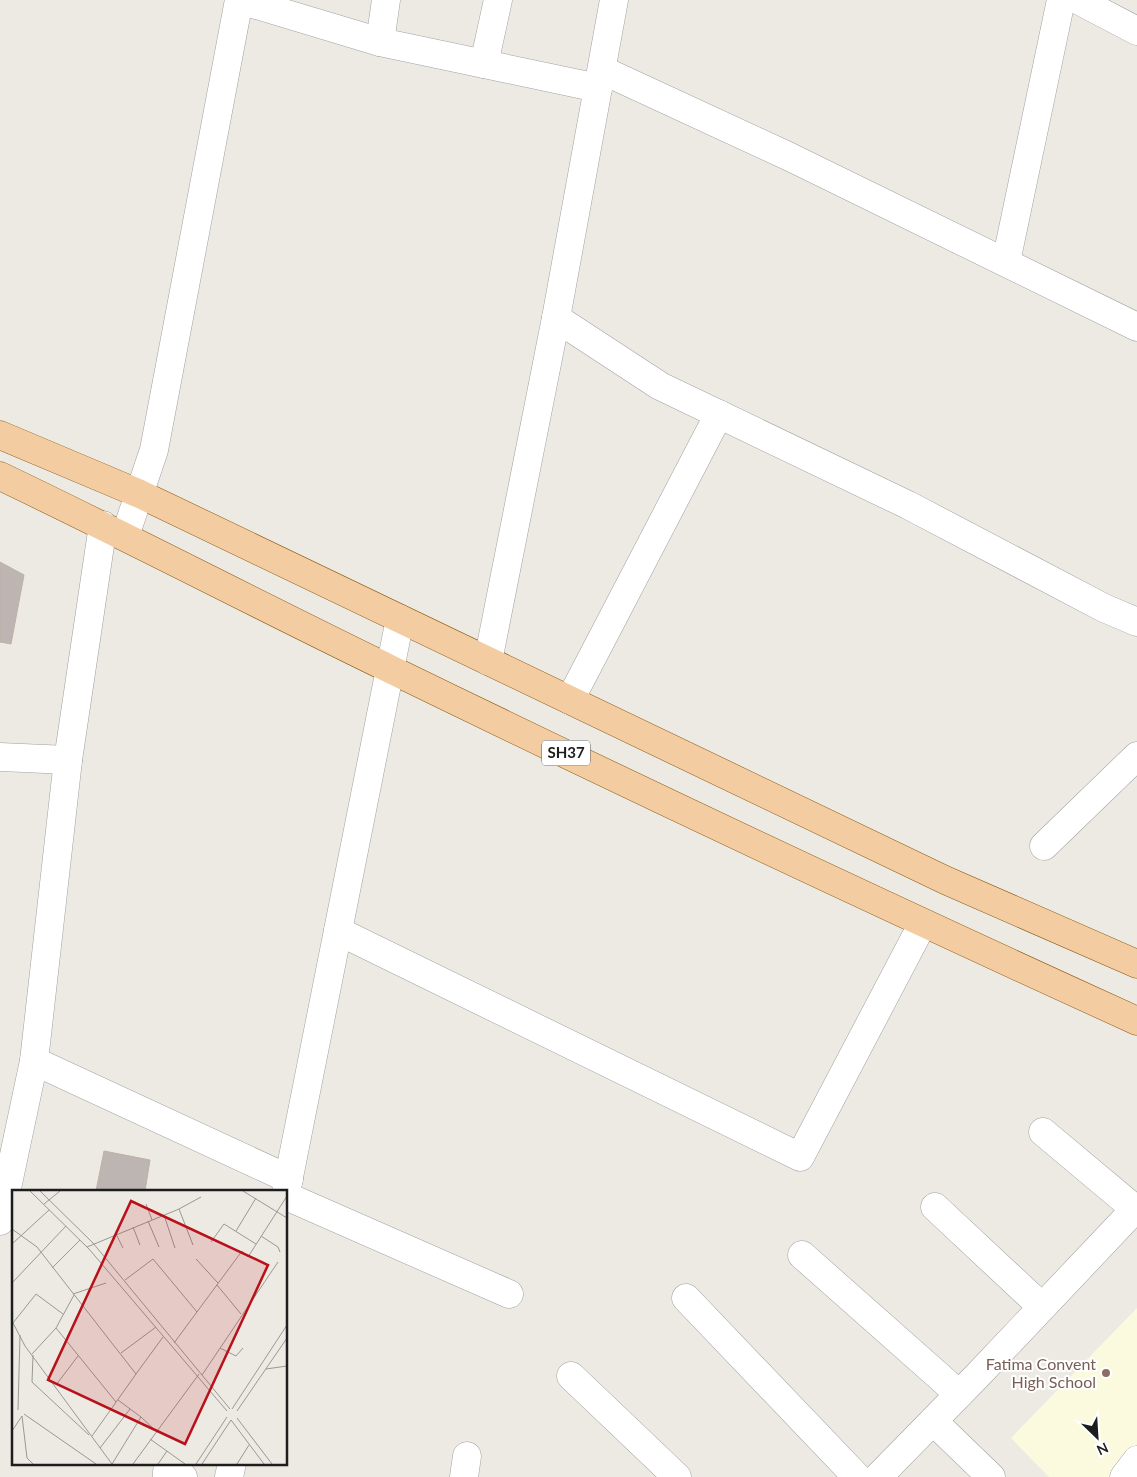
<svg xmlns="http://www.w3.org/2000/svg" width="1137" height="1477" viewBox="0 0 1137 1477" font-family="Lato,sans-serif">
<rect width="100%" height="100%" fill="#edeae4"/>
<!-- education -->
<path fill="#fcfade" d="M1137 1308V1477H1049L1011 1438Z"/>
<!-- building -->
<g fill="#bdb5b1" stroke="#beb0a7">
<path d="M0 562 24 575 11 644 0 642Z"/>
<path d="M104 1151 150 1160 145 1191H96Z"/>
</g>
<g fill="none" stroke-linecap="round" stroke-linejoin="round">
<defs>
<g id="minor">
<path d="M240 0 380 42"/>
<path d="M386 0 380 42 598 88"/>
<path d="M1078 0 1137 31"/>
<path d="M484 64 498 0"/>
<path d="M602 70 790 157 1137 327"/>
<path d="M1006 262 1061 0"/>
<path d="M556 318 614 0"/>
<path d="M125 536 154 450 239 0"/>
<path d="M488 661 556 318 660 386 908 505 1104 608 1137 622"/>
<path d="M570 700 719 414"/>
<path d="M0 757 68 760"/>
<path d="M1044 846 1137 756"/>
<path d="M338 931 800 1157 923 923"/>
<path d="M34 1061 289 1179"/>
<path d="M1043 1132 1135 1209"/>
<path d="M286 1192 400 619"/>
<path d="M286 1196 509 1294"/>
<path d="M935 1207 1042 1307"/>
<path d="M0 1221 34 1061 68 760 103 525"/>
<path d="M802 1255 959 1394"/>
<path d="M686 1298 857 1477"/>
<path d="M571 1376 677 1477"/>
<path d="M933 1421 991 1477"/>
<path d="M167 1477V1472L183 1477"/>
<path d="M229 1477 232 1463"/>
<path d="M464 1477 467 1456"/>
<path d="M878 1477 978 1375 1137 1207"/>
<path d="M1124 1477 1137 1460"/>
</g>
<g id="major">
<path d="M0 435 140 494 945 880 1137 964"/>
<path d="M0 476C132 539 260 606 392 670 638 790 887 907 1137 1021"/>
</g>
</defs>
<!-- minor casing -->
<use href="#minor" stroke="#a1a1a1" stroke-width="29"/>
<!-- major casing -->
<use href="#major" stroke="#8a590c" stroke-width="29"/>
<!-- minor -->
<use href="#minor" stroke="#fff" stroke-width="28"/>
<!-- major -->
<use href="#major" stroke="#f4cca2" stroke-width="28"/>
</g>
<!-- markers -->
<circle fill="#8d6e63" stroke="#fff" stroke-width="2" cx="1106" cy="1373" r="5"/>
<g text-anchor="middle" stroke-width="4" stroke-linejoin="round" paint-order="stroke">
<!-- shield labels -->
<rect fill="#fff" stroke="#616161" stroke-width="1" x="542" y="740.5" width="48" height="25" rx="4"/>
<g font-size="15" font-weight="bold" fill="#1d1d1d">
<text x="566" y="758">SH37</text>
</g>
<!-- education labels -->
<g font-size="16" fill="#785e54" stroke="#fff" text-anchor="end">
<text x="1096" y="1370">Fatima Convent<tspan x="1096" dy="18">High School</tspan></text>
</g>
</g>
<!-- overview -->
<g transform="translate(12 1190)">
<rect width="275" height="275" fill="#edeae4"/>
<path fill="none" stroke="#9a9894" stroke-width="1" d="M18 1 77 59 215 221M28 1 81 53 218 219M231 1 275 28M32 14 48 1M134 14 140 30M167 19 181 55M152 25 163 58M136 31 147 57M121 37 128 55M0 39 25 57 124 184 151 147M224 41 244 8M104 44 111 58M249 46 266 57 268 62M199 52 212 34 244 54M0 54 37 20M75 57 167 19 189 7M184 69 206 93M40 78 68 50M113 90 141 69 185 122M0 93 54 36M205 95 229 124M61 104 94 93M62 105 44 138 104 212M0 131 13 156 100 274M1 133 24 104 51 124M162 153 230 61 236 67 275 6M208 158 224 166 231 158M109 163 144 137M20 164 44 138M21 165 20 192 77 245M254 179 275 176M190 185 266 72M44 195 66 166M220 219 275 135M6 220 8 145M225 221 275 148M12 224 84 274M10 226 15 268 21 274M129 227 144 241M225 228 260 274M219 230 252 274M0 241 10 226M80 246 124 184M138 249 173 274M88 258 118 219M100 274 129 227 106 210M121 274 187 184M146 274 155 261M184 274 215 227M190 274 219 230M225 274 237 255"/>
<path fill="#b9111a" fill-opacity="0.15" stroke="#b9111a" stroke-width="2.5" d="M119 11 256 75 173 254 36 190Z"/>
<rect width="275" height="275" fill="none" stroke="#1d1d1d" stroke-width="2.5"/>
</g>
<!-- north arrow -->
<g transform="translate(1097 1437) rotate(155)" stroke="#ffffff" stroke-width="4" paint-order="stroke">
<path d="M0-4L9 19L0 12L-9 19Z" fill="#1d1d1d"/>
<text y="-8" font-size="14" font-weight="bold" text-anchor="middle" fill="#1d1d1d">N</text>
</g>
</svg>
